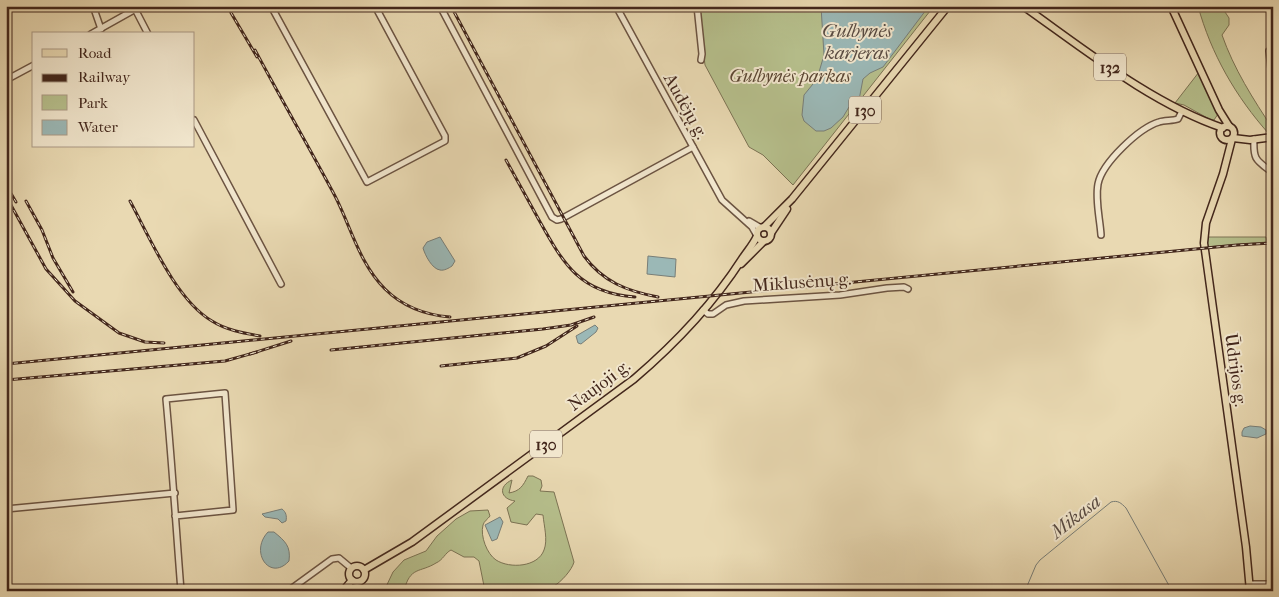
<svg xmlns="http://www.w3.org/2000/svg" width="1279" height="597" viewBox="0 0 1279 597" font-family="'IM FELL French Canon',serif">
<rect width="100%" height="100%" fill="#e9d9b2"/>
<filter id="stains"><feTurbulence type="fractalNoise" baseFrequency=".004" numOctaves="4"/><feColorMatrix values="0 0 0 0 .2 0 0 0 0 .09 0 0 0 0 .02 0 0 0 .5 -.17"/></filter>
<radialGradient id="worn" r=".72"><stop offset=".6" stop-color="#630" stop-opacity="0"/><stop offset="1" stop-color="#630" stop-opacity=".3"/></radialGradient>
<!-- green -->
<g fill="#b6bf8c" stroke="#7c7354">
<path d="M698 6H934L793 185 763 155 749 147 705 65Z"/>
<path d="M1198 6H1221L1229 18V25L1222 35C1234 69 1253 99 1273 129V134H1269C1236 97 1211 54 1198 6Z"/>
<path d="M1199 72 1218 114 1214 120H1211L1184 105 1175 103Z"/>
<path d="M1207 237H1266L1267 242 1205 247Z"/>
<path d="M528 476H533L541 480 542 486 540 491 554 492 574 562C572 570 561 582 554 586 543 592 499 591 485 591L479 561 474 557H464L451 550C445 553 443 560 436 563 420 573 410 566 404 591H384L393 572 404 560 426 551 437 536 456 519 470 511 488 510 490 516C488 519 484 521 483 525 480 536 487 554 496 560 510 569 538 567 544 550 548 540 544 526 543 515L536 514 527 525 511 522 507 508 515 501C500 499 498 486 512 480L509 493C520 491 523 486 528 476Z"/>
</g>
<!-- water -->
<g fill="#9bb8b6" stroke="#787e78">
<path d="M821 6H929L883 67 870 73 863 79 859 100 849 107 843 117 831 128 824 131H816L804 121 802 115 804 95 817 79 824 55Z"/>
<path d="M440 237 455 261 452 266C449 268 444 271 440 270 432 269 425 255 423 248L427 242Z"/>
<path d="M648 256 676 259 675 277 647 274Z"/>
<path d="M595 325 598 328 596 332 581 344 578 343 576 336Z"/>
<path d="M1250 426 1261 427 1266 430V434L1257 438 1242 436V432L1244 428Z"/>
<path d="M282 509C286 512 287 516 286 521L282 523 278 519 265 517 262 514Z"/>
<path d="M500 517 503 522 497 539 492 541 485 525Z"/>
<path d="M268 532H274C285 541 291 546 289 561 270 582 249 552 268 532Z"/>
</g>
<g fill="none" stroke-linecap="round" stroke-linejoin="round">
<!-- stream -->
<path stroke="#787e78" stroke-width="1" d="M1025 591 1036 565 1040 560 1111 502C1118 500 1121 503 1126 508L1172 591"/>
<defs>
<g id="minor">
<path d="M93 6 101 29"/>
<path d="M271 6 367 182 445 141V136L375 6"/>
<path d="M440 6 552 217 557 220 561 219 693 147"/>
<path d="M616 6 722 200 752 227 756 234"/>
<path d="M697 6 702 54 701 60"/>
<path d="M135 9 148 34"/>
<path d="M91 34 141 6"/>
<path d="M1269 51 1273 86"/>
<path d="M6 80 34 65"/>
<path d="M194 120 281 284"/>
<path d="M1254 139C1253 160 1256 160 1273 173"/>
<path d="M749 221 761 228"/>
<path d="M1101 235C1100 219 1095 200 1098 184 1102 163 1139 128 1159 122 1165 120 1172 121 1178 119L1182 111"/>
<path d="M703 310 708 314H713L726 305 744 301 840 295 887 288 904 287 908 289"/>
<path d="M6 509 175 493"/>
<path d="M175 516 233 510 225 393 166 399C172 463 176 527 181 591"/>
<path d="M1250 584H1273"/>
<path d="M288 591 332 559 339 558 351 568"/>
</g>
<g id="major">
<path d="M1023 6C1084 49 1152 104 1223 128"/>
<path d="M1171 6 1219 110 1229 126"/>
<circle cx="1227" cy="133" r="7"/>
<path d="M1233 138 1250 140 1273 137"/>
<path d="M1232 139 1223 174 1206 223 1204 243 1246 547 1250 591"/>
<circle cx="764" cy="234" r="7"/>
<path d="M764 227 792 199 948 6"/>
<path d="M771 233 787 209"/>
<path d="M741 264 763 242"/>
<circle cx="357" cy="574" r="8"/>
<path d="M364 570 412 542 634 379C675 344 713 304 742 259 747 251 753 245 757 236"/>
<path d="M343 591 352 580"/>
</g>
</defs>
<!-- minor casing -->
<use href="#minor" stroke="#6c5442" stroke-width="8"/>
<!-- major casing -->
<use href="#major" stroke="#43271c" stroke-width="9"/>
<!-- minor -->
<use href="#minor" stroke="#f1e6cd" stroke-width="5"/>
<!-- major -->
<use href="#major" stroke="#e9d9b2" stroke-width="6"/>
<defs>
<g id="rail">
<path d="M227 6 257 57"/>
<path d="M451 6 584 256C603 282 627 291 658 297"/>
<path d="M255 50C281 99 309 147 335 196 351 227 359 263 385 289 402 306 426 315 450 317"/>
<path d="M506 160C517 180 528 200 539 220 564 265 580 293 635 297"/>
<path d="M6 185 16 202"/>
<path d="M6 196 46 269 75 301 119 333 145 342 164 343"/>
<path d="M26 201 42 230 53 258 73 292"/>
<path d="M130 201C150 238 176 300 212 321 226 330 243 333 260 336"/>
<path d="M331 350 543 329 571 325 594 317"/>
<path d="M250 354 291 341"/>
<path d="M6 364 1237 245 1273 243"/>
<path d="M441 366 517 358 546 346 577 326"/>
<path d="M6 380 225 361 257 352"/>
</g>
</defs>
<!-- rail casing -->
<use href="#rail" stroke="#43271c" stroke-width="3"/>
<!-- rail -->
<use href="#rail" stroke="#f1e6cd" stroke-width="1" stroke-dasharray="4" stroke-linecap="butt"/>
</g>
<g text-anchor="middle" stroke-width="4" stroke-linejoin="round" paint-order="stroke">
<!-- shield labels -->
<g fill="#f1e6cd" stroke="#776051" stroke-width="1">
<rect x="1094" y="53.5" width="32" height="27" rx="4"/>
<rect x="849" y="96.5" width="32" height="27" rx="4"/>
<rect x="530" y="430.5" width="32" height="27" rx="4"/>
</g>
<g font-size="16" font-weight="bold" fill="#43271c">
<text x="1110" y="73">132</text>
<text x="865" y="116">130</text>
<text x="546" y="450">130</text>
</g>
<!-- park labels -->
<g font-size="18" font-style="italic" fill="#5a4532" stroke="#f1e6cd">
<text x="790" y="82">Gulbynės parkas</text>
</g>
<!-- street labels -->
<g font-size="18" fill="#43271c" stroke="#f1e6cd">
<text transform="translate(686 106) rotate(61)" y="6">Audėjų g.</text>
<text transform="translate(802 282) rotate(-4)" y="6">Miklusėnų g.</text>
<text transform="translate(1236 370) rotate(82)" y="6">Ūdrijos g.</text>
<text transform="translate(599 385) rotate(-37)" y="6">Naujoji g.</text>
</g>
<!-- water labels -->
<g font-size="19" font-style="italic" fill="#594b42" stroke="#f1e6cd">
<text x="857" y="37">Gulbynės<tspan x="857" dy="22">karjeras</tspan></text>
<text transform="translate(1075 516) rotate(-38)" y="7">Mikasa</text>
</g>
</g>
<!-- margin -->
<rect width="1279" height="597" fill="none" stroke="#e9d9b2" stroke-width="25"/>
<rect x="8" y="8" width="1264" height="582" fill="none" stroke="#43271c" stroke-width="2.5"/>
<rect x="12" y="12" width="1254" height="572" fill="none" stroke="#43271c"/>
<!-- legend -->
<rect x="32" y="32" width="162" height="115" fill="#f1e6cd" stroke="#ab9a86"/>
<rect x="42" y="49" width="25" height="8" fill="#e9d9b2" stroke="#ab9a86"/>
<text x="78" y="58" font-size="15" fill="#43271c">Road</text>
<rect x="42" y="74" width="25" height="8" fill="#43271c" stroke="#ab9a86"/>
<text x="78" y="82" font-size="15" fill="#43271c">Railway</text>
<rect x="42" y="95" width="25" height="15" fill="#b6bf8c" stroke="#ab9a86"/>
<text x="78" y="108" font-size="15" fill="#43271c">Park</text>
<rect x="42" y="120" width="25" height="15" fill="#9bb8b6" stroke="#ab9a86"/>
<text x="78" y="132" font-size="15" fill="#43271c">Water</text>
<rect width="100%" height="100%" filter="url(#stains)"/>
<rect width="100%" height="100%" fill="url(#worn)"/>
</svg>
